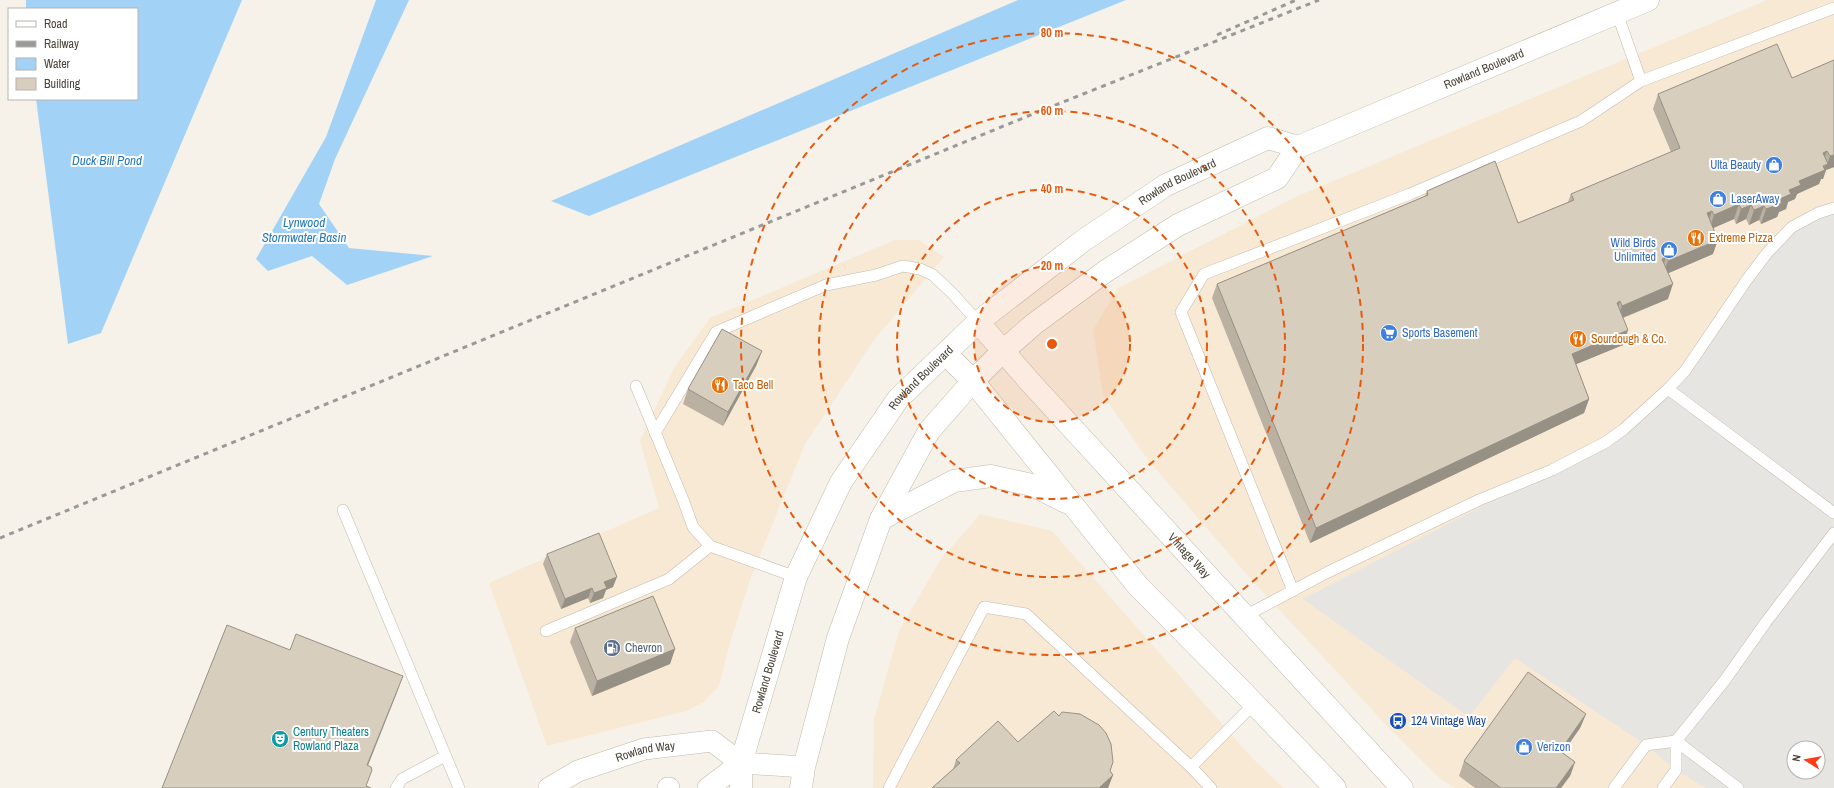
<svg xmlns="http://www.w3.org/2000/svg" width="1834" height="788" viewBox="0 0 1834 788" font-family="'Archivo Narrow',sans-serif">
<rect width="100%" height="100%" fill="#f6f2e9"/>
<!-- commercial -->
<g fill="#f8e9d4" fill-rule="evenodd">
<path d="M1767 0H1834V788H1455L1441 779 1389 728 1248 576 1148 460 1103 395 1093 330 1118 288 1300 195ZM1794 748H1818V772H1794Z"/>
<path d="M895 240H919L944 257 874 340 805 444 750 580 731 639 719 686 704 702 686 711 547 746 489 583 659 508 640 441 674 368 710 318Z"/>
<path d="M980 514 1052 531 1253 759 1284 788H873L874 719 899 631 939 562Z"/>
</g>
<!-- parking -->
<path fill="#e7e5e1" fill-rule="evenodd" d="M1834 211V788H1706L1676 770 1646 745 1515 658 1469 717 1303 599 1606 442 1668 389 1792 227ZM1794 748H1818V772H1794Z"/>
<!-- water -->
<g fill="#a2d3f6">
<path d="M26 0H242L101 333 68 344 36 99H137V9H26Z"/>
<path d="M376 0H409L335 159 319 204 349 248 433 256 347 285 312 256 268 271 256 259 326 137Z"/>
<path d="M1018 0H1126L589 216 551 201Z"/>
</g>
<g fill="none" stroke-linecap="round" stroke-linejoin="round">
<defs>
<g id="service">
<path d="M1641 81 1834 8"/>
<path d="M636 386 684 502 693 527 710 546 796 577"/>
<path d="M1668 389 1834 513"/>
<path d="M655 433 716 332 826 285 876 275 903 266 920 269 933 275 953 294 978 322"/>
<path d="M343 510 459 788"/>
<path d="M1293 591 1181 312 1204 274 1410 194 1581 121 1641 81 1617 13"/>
<path d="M1245 616 1326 573 1479 500 1552 470 1606 442 1624 429 1668 389 1685 371 1746 281 1767 253 1792 227 1818 213 1834 208"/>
<path d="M546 631 669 579 710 546"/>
<path d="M396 788 402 779 445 756"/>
<path d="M889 788 984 607 1026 614 1191 767"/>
<path d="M1211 788 1191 767 1254 704"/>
<path d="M1614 788 1646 745 1676 741 1738 788"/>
<path d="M1663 788 1676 770V741L1725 680 1766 622 1834 533"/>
</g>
<g id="minor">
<path id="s1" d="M549 788 578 771 644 749 712 741 741 763 804 767"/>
<path d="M668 788H669"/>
<path d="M708 788 741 763"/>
</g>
<g id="tertiary">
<path id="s2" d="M978 322 1030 382 1402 788"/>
<path d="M946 354 973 381 1138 586 1241 690 1335 788"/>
<path d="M881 519 954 481 991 476 1032 485 1066 502"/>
<path id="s3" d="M741 788V763L796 577 841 482 898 399 978 322 1084 240 1166 185 1268 138 1298 147"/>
<path id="s4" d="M801 788 804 767 838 638 881 519 929 431 973 381 1003 351 1034 324 1106 271 1178 225 1277 178 1298 147 1648 0"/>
</g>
</defs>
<!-- service casing -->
<use href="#service" stroke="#c2baab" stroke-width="12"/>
<!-- minor casing -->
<use href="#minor" stroke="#c2baab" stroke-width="22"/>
<!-- tertiary casing -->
<use href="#tertiary" stroke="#c2baab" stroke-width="23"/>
<!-- service -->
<use href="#service" stroke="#fff" stroke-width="11"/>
<!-- minor -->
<use href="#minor" stroke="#fff" stroke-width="21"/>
<!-- tertiary -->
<use href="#tertiary" stroke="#fff" stroke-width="22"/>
<!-- rail -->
<g stroke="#999" stroke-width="3" stroke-dasharray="5 5" stroke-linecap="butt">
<path d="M1217 35 1296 0"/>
<path d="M0 538 1028 116 1319 0"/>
</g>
</g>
<!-- wall -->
<g fill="#bab1a3">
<path d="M1834 60V167L1826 170 1823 179H1821L1819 184 1797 194 1795 199 1788 202 1786 209 1779 212 1777 217 1761 224 1759 220 1749 225 1746 219 1736 224 1734 219 1713 228V254L1668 273V299L1623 318V345L1576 364 1589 399 1584 413 1310 543 1212 298 1217 284 1425 196 1427 191 1518 223 1568 202 1571 194 1671 152 1653 109 1658 94 1792 78Z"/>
<path d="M762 351 756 366 723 426 683 404 688 389Z"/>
<path d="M547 554 613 587 606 590 603 598 590 603 588 598 561 609 543 564Z"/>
<path d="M575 628 675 649 670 664 592 696 570 642Z"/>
<path d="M1586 714 1580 728 1563 753 1575 762 1570 776 1561 788H1475L1459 776 1464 761Z"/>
<path d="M1018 742 1110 771 1113 775 1108 788H932L953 769 956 760Z"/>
</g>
<!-- shaded-wall -->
<g fill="#979085">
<path d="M1827 151 1822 165 1823 153Z"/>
<path d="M1834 155V167L1826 170 1823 179H1821L1819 184 1797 194 1795 199 1788 202 1786 209 1779 212 1777 217 1761 224 1766 209 1780 199 1799 181 1827 165 1830 156Z"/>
<path d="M1739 204 1734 219 1709 230 1714 215Z"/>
<path d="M1751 205 1746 219 1736 224 1741 209Z"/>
<path d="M1764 206 1759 220 1749 225 1754 210Z"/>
<path d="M1712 211 1707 225V213Z"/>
<path d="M1718 240 1713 254 1662 276 1668 261Z"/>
<path d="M1666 257 1661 272 1662 259Z"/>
<path d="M1673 284 1668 299 1617 320 1622 306Z"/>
<path d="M1620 301 1615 316 1617 303Z"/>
<path d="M1628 330 1623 345 1567 368 1572 354Z"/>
<path d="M762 351 756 366 723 426 728 412Z"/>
<path d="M1589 399 1584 413 1310 543 1316 528Z"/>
<path d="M617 577 613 587 606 590 603 598 590 603 594 593 604 582Z"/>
<path d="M592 588 588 598 561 609 565 599Z"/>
<path d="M675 649 670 664 592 696 597 681Z"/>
<path d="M403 676 396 695 361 783 367 765Z"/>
<path d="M1586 714 1580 728 1554 765 1560 751Z"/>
<path d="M1575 762 1570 776 1561 788H1556Z"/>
<path d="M1113 775 1108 788H1099Z"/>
</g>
<!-- building -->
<g fill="#d8cebe" stroke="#979085">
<path d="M1777 44 1792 78 1834 60V155L1830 156 1827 151 1823 153 1828 164 1823 166 1825 170 1799 181 1801 185 1789 190 1791 194 1780 199 1782 203 1766 209 1764 206 1754 210 1751 205 1741 209 1739 204 1714 215 1712 211 1707 213 1718 240 1668 261 1666 257 1662 259 1673 284 1622 306 1620 301 1617 303 1628 330 1572 354 1589 399 1316 528 1217 284 1428 195 1427 191 1495 161 1518 223 1574 200 1571 194 1680 148 1658 94Z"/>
<path d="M722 329 762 351 728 412 688 389Z"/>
<path d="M599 533 617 577 604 582 607 588 594 593 592 588 565 599 547 554Z"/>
<path d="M653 596 675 649 597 681 575 628Z"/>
<path d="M227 625 290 650 296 634 403 676 367 765 371 767 372 770 366 786 371 788H162Z"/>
<path d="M1528 672 1586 714 1560 751 1575 762 1556 788H1501L1464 761Z"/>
<path d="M1054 711 1059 716 1062 712 1080 714 1099 725 1106 733 1111 744 1113 762 1110 771 1113 775 1099 788H932L960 763 956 760 998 721 1018 742Z"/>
</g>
<!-- distance rings -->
<circle cx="1052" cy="344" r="78" fill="#e8590c" fill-opacity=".12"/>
<g fill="none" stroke="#e8590c" stroke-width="2" stroke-dasharray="7 5">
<circle cx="1052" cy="344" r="78"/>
<circle cx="1052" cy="344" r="155"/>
<circle cx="1052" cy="344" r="233"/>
<circle cx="1052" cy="344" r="311"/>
</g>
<!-- icons -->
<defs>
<symbol id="shop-disc" viewBox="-11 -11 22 22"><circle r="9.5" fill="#3f7fe0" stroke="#fff"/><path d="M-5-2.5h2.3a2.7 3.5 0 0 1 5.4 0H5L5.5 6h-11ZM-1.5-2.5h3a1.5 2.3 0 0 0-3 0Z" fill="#fff"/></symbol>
<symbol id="restaurant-disc" viewBox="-11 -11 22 22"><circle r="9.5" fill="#e8710a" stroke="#fff"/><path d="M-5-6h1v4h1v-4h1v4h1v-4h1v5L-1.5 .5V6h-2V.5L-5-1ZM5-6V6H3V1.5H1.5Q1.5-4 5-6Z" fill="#fff"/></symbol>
<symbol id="supermarket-disc" viewBox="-11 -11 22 22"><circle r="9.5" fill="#3f7fe0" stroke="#fff"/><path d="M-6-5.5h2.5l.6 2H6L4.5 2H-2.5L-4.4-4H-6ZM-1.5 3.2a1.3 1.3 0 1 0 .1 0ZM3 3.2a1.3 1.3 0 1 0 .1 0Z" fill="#fff"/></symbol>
<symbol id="fuel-disc" viewBox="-11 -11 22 22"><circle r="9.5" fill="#5c6f8a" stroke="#fff"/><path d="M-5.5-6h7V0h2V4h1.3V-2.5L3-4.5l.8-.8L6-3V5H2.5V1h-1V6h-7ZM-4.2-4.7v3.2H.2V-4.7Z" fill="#fff"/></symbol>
<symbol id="bus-disc" viewBox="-11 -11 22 22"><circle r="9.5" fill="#1a4fb4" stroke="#fff"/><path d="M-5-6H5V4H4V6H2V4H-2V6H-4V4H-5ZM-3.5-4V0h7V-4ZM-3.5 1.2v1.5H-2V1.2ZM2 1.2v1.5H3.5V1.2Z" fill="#fff"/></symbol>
<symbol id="theatre-disc" viewBox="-11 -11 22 22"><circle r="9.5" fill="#0f9aa8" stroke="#fff"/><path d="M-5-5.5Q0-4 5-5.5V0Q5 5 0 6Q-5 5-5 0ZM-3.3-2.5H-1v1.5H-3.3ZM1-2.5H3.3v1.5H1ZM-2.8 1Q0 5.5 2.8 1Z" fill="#fff"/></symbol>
</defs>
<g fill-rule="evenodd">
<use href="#shop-disc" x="1764" y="155" width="20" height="20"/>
<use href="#shop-disc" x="1708" y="189" width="20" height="20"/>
<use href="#restaurant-disc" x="1686" y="228" width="20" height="20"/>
<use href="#shop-disc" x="1659" y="240" width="20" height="20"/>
<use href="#supermarket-disc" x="1379" y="323" width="20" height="20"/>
<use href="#restaurant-disc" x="1568" y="329" width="20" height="20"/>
<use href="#restaurant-disc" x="710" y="375" width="20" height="20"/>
<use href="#fuel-disc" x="602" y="638" width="20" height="20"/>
<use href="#bus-disc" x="1388" y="711" width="20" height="20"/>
<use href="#theatre-disc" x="270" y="729" width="20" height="20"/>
<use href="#shop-disc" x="1514" y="737" width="20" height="20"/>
</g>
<g text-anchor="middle" stroke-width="4" stroke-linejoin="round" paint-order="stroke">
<!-- street labels -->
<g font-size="12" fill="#4a4337" stroke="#fff">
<text dy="4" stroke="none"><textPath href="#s4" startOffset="1055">Rowland Boulevard</textPath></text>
<text dy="4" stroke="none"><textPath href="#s3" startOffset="780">Rowland Boulevard</textPath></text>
<text dy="4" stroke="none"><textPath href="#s3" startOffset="456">Rowland Boulevard</textPath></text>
<text dy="4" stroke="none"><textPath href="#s2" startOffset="315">Vintage Way</textPath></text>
<text dy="4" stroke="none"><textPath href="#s3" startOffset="120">Rowland Boulevard</textPath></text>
<text dy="4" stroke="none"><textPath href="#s1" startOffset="104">Rowland Way</textPath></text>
</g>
<!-- shop labels -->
<g font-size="12" fill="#366cbe" stroke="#fff" text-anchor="start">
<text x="1761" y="169" text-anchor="end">Ulta Beauty</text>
<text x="1731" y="203">LaserAway</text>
<text x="1656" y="247" text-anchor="end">Wild Birds<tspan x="1656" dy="14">Unlimited</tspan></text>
<text x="1402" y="337">Sports Basement</text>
<text x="1537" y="751">Verizon</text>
</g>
<!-- food labels -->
<g font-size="12" fill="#c56008" stroke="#fff" text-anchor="start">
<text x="1709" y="242">Extreme Pizza</text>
<text x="1591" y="343">Sourdough &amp; Co.</text>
<text x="733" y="389">Taco Bell</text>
</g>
<!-- service labels -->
<g font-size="12" fill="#4e5e75" stroke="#fff" text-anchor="start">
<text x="625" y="652">Chevron</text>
</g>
<!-- transit labels -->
<g font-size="12" fill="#164399" stroke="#fff" text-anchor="start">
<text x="1411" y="725">124 Vintage Way</text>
</g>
<!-- culture labels -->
<g font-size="12" fill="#0d838f" stroke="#fff" text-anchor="start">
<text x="293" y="736">Century Theaters<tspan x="293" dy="14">Rowland Plaza</tspan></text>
</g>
<!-- water labels -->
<g font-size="13" font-style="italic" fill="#2578b7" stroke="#fff">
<text x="107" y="165">Duck Bill Pond</text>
<text x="304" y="227">Lynwood<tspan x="304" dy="15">Stormwater Basin</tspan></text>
</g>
</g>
<circle cx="1052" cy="344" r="6" fill="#e8590c" stroke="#fff" stroke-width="2"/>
<g font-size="12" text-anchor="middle" font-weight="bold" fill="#e8590c" stroke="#fff" stroke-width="4" stroke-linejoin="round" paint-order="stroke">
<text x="1052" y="37">80 m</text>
<text x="1052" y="115">60 m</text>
<text x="1052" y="193">40 m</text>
<text x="1052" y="270">20 m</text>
</g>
<!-- legend -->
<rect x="8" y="8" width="130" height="92" fill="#ffffff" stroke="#b7b4af"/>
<rect x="16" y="21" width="20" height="6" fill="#ffffff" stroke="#b7b4af"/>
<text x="44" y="28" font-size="12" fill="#4a4337">Road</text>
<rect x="16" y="41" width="20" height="6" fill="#999999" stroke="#b7b4af"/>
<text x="44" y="48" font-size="12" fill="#4a4337">Railway</text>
<rect x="16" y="58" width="20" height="12" fill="#a2d3f6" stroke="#b7b4af"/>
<text x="44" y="68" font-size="12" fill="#4a4337">Water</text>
<rect x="16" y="78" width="20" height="12" fill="#d8cebe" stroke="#b7b4af"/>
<text x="44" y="88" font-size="12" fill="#4a4337">Building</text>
<!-- north arrow -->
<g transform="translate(1806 760) rotate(281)"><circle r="19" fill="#ffffff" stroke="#b7b4af"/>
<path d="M0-3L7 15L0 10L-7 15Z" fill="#ff3c17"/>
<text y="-6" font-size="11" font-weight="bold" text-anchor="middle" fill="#4a4337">N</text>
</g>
</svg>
